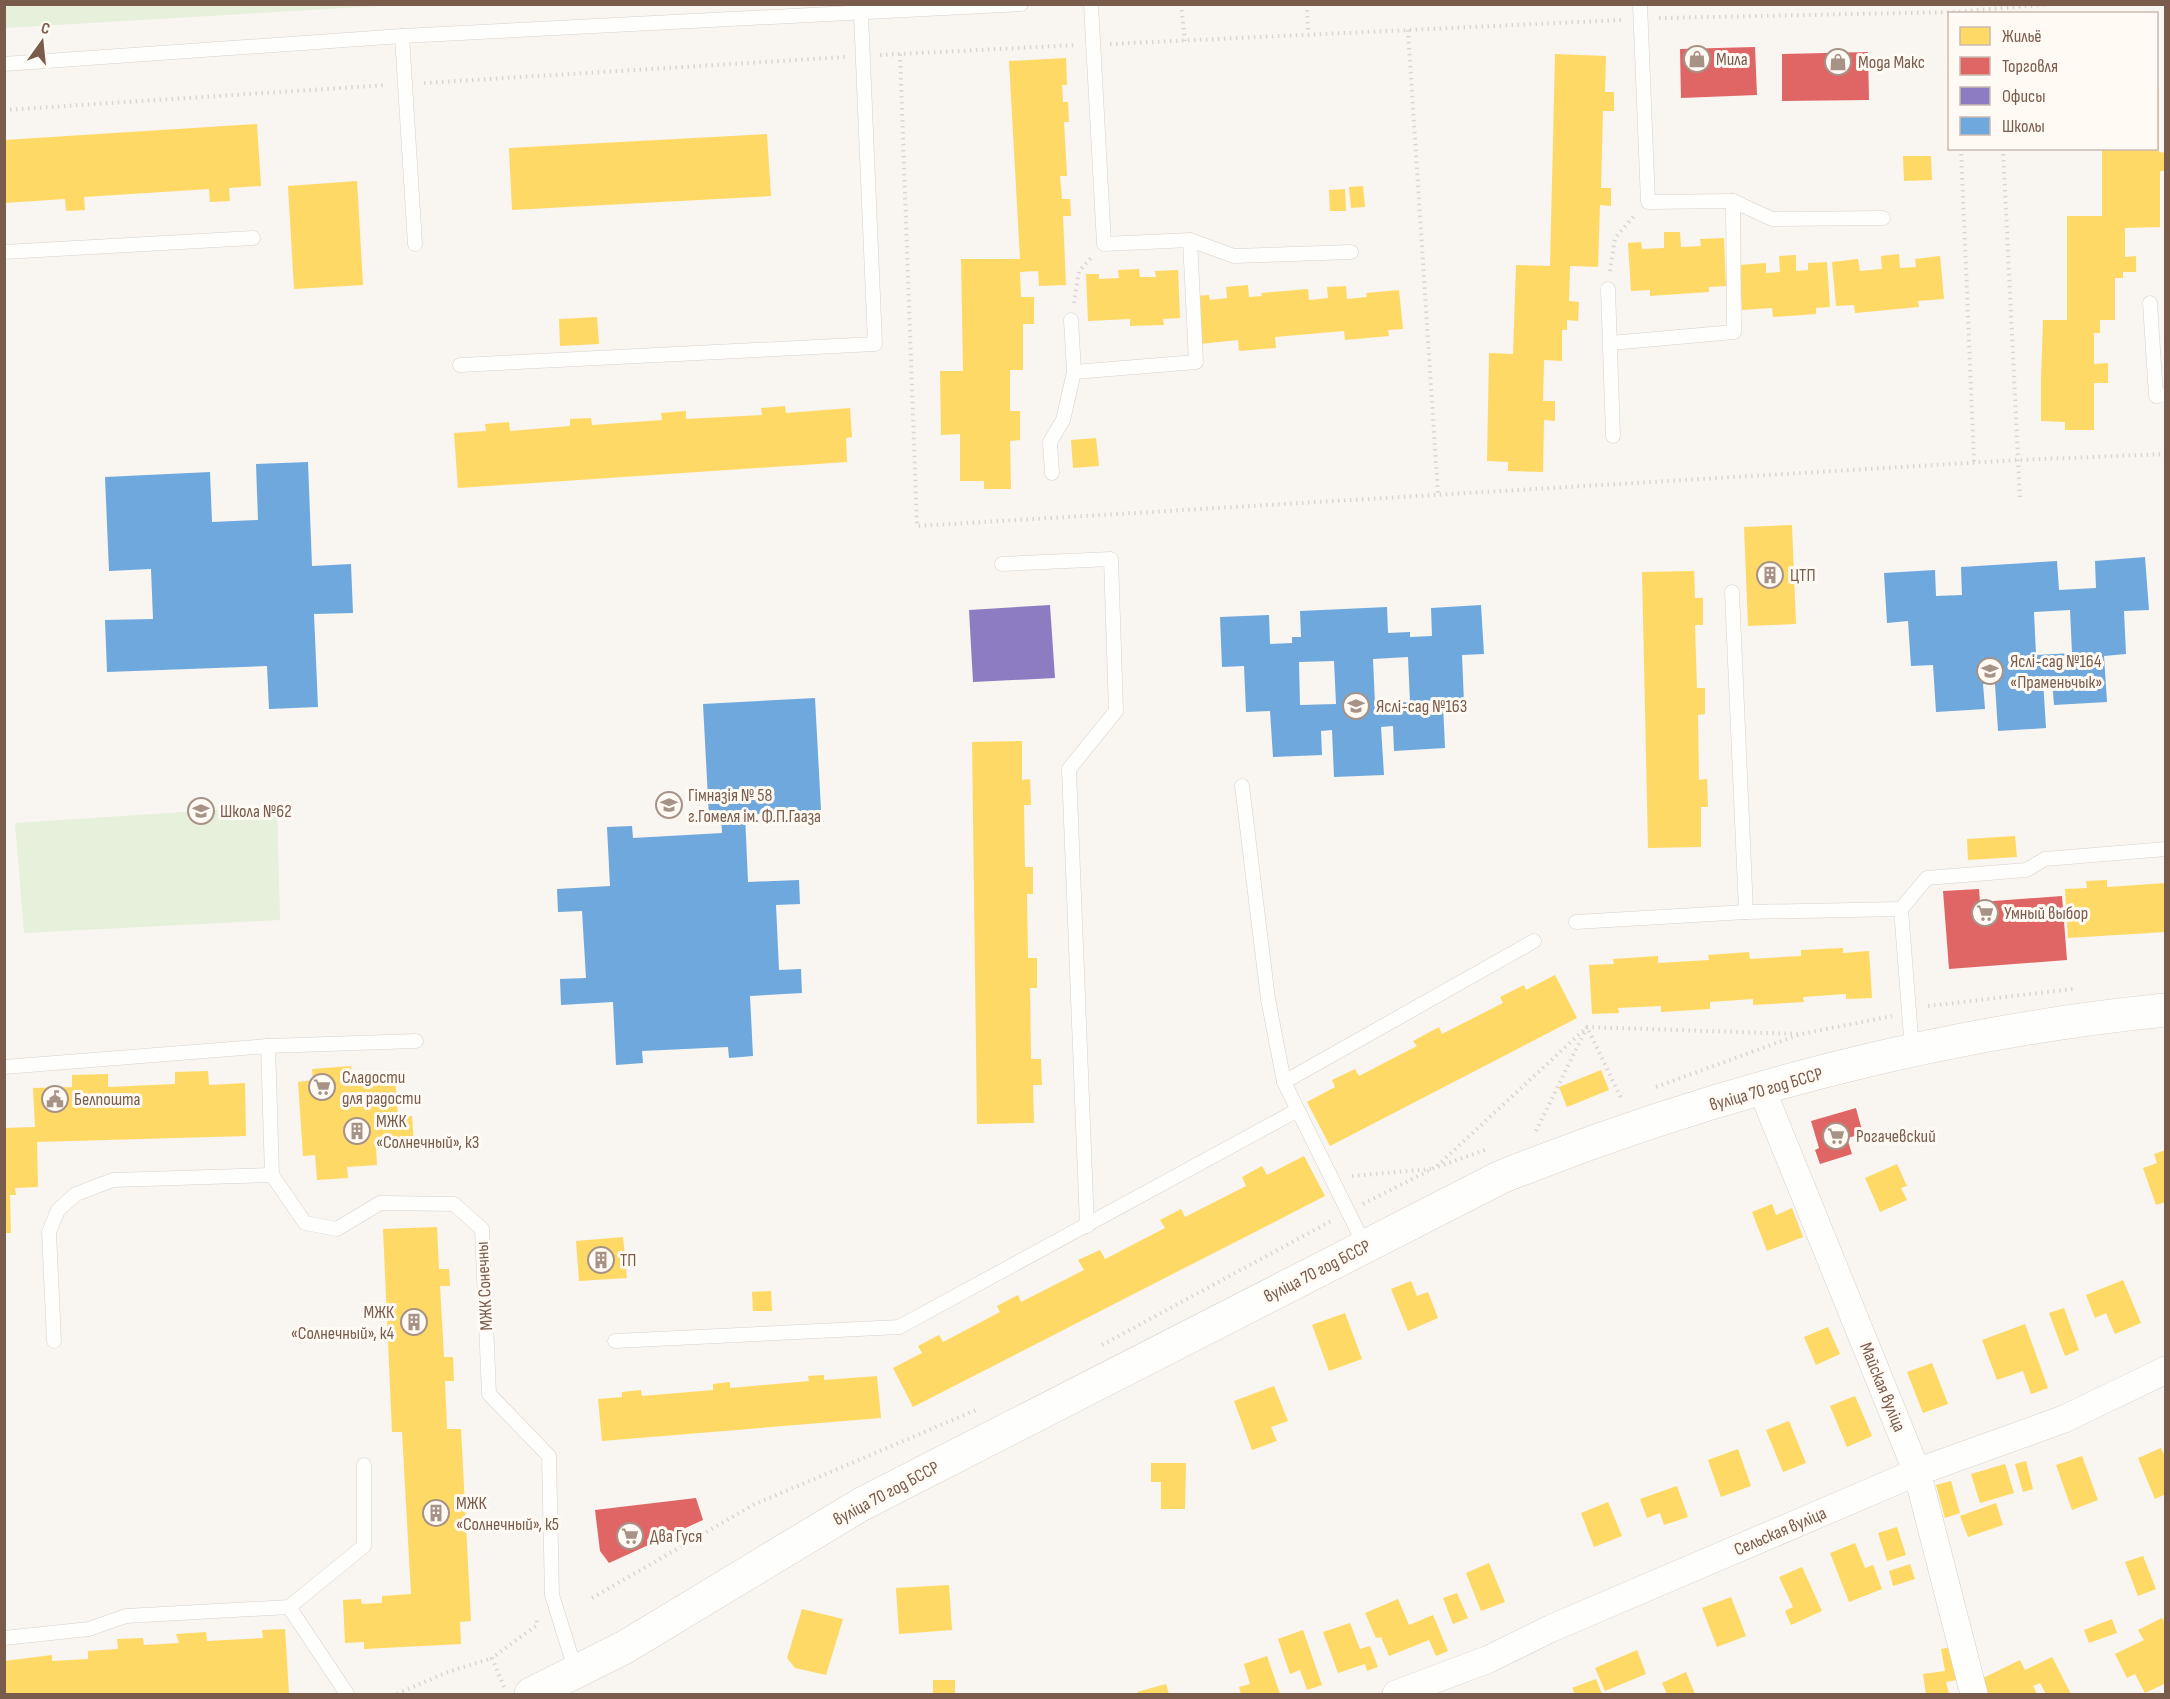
<svg xmlns="http://www.w3.org/2000/svg" width="2170" height="1699" viewBox="0 0 2170 1699" font-family="'Sofia Sans Condensed',sans-serif">
<rect width="100%" height="100%" fill="#f9f5f0"/>
<!-- green -->
<g fill="#e7f0db">
<path d="M5 4H395V5L5 28Z"/>
<path d="M277 806 280 920 24 933 15 823Z"/>
</g>
<!-- homes -->
<g fill="#ffd966">
<path d="M1555 54 1606 56 1605 92H1614V111H1603L1601 188H1611V206L1600 205 1598 267 1570 266 1569 301 1579 302 1578 321 1567 320V330H1562V361L1544 360 1543 401H1555V421L1544 420 1543 472 1508 471V462L1487 461 1489 353 1513 354 1516 265 1550 266Z"/>
<path d="M1066 58 1067 85H1062L1063 102H1068L1069 122H1064L1067 176H1060L1062 199H1070L1071 216H1063L1066 285 1039 286 1038 271 1020 272 1021 297H1034V324H1023V370H1010V411H1020V440L1010 441 1011 489H984V481H960V434L941 435 940 371H963L961 259H1020L1009 61Z"/>
<path d="M2156 88H2159V152L2166 153V171H2160V227L2125 228V257L2136 256V272H2123V278H2115V320H2100V333H2094V364L2108 363V383H2094V430H2065V422L2041 421V379L2043 320H2067V216H2102V148H2156Z"/>
<path d="M257 124 261 186 229 188 230 201 210 202 209 189 84 197 85 210 66 211 65 199 4 203V140Z"/>
<path d="M767 134 771 196 512 210 509 148Z"/>
<path d="M1903 156H1931L1932 180 1904 181Z"/>
<path d="M357 181 363 285 294 289 288 186Z"/>
<path d="M1363 186 1365 207 1351 208 1349 187Z"/>
<path d="M1345 189 1346 211H1330L1329 190Z"/>
<path d="M1664 232H1680L1681 247 1701 246 1700 239 1724 238 1726 286 1709 287V292L1650 296V290L1631 291 1628 243 1641 242 1642 249 1664 248Z"/>
<path d="M1899 254 1900 268 1916 267 1915 259 1940 256 1944 299 1918 301 1919 307 1855 313 1854 305 1836 306 1832 262 1858 259 1860 271 1882 269 1881 256Z"/>
<path d="M1796 255V271L1808 270V263L1827 262 1830 307 1816 308V314L1773 317 1772 308 1742 310 1739 265 1766 263V273L1780 272 1779 256Z"/>
<path d="M1139 269 1140 277H1156L1155 271 1178 270 1180 318 1163 319 1164 325 1130 326V319L1088 321 1086 274H1099V279L1119 278 1118 270Z"/>
<path d="M1248 285 1249 297 1262 296 1261 293 1308 289 1309 300 1328 298 1327 287 1346 286 1347 299 1367 297 1366 293 1399 290 1403 329 1388 330 1389 336 1345 340 1344 331 1275 337 1276 348 1239 351 1238 340 1200 344 1196 296 1209 295 1210 300 1227 298 1226 287Z"/>
<path d="M597 317 599 344 560 346 559 319Z"/>
<path d="M785 406 786 413 850 408 852 437 846 438 847 462 458 488 454 433 486 431 485 424 509 422 510 431 570 426V419L591 418 592 425 662 420 661 413 686 411V419L762 415 761 408Z"/>
<path d="M1096 438 1099 466 1073 468 1071 440Z"/>
<path d="M1792 525 1796 624 1748 626 1744 527Z"/>
<path d="M1694 571 1695 598H1703V625H1695L1697 688H1705V714L1698 715 1699 780 1707 779 1708 807H1701V847L1648 848 1642 572Z"/>
<path d="M1022 741V780L1030 779 1031 805H1024L1025 867H1033V894H1027L1028 958H1037V988H1030L1031 1059H1041L1042 1085H1033L1034 1123 977 1124 972 742Z"/>
<path d="M2015 836 2017 857 1968 860 1967 839Z"/>
<path d="M2107 880V887L2166 883V932L2068 938 2065 889 2087 888 2086 881Z"/>
<path d="M1843 948V953L1869 951 1872 998 1846 999V994L1803 997 1804 1002 1753 1005V999L1710 1002V1009L1661 1012V1006L1618 1008 1619 1013 1592 1014 1589 965 1614 964 1613 959 1658 956V963L1709 960 1708 955 1749 952 1750 959 1801 956V950Z"/>
<path d="M1555 975 1577 1018 1330 1146 1307 1102 1335 1087 1332 1080 1355 1069 1359 1076 1417 1046 1413 1041 1439 1027 1442 1034 1503 1003 1500 997 1524 985 1526 990Z"/>
<path d="M351 1066 352 1079 395 1076 398 1117 412 1116 414 1145 376 1148 377 1165 347 1167 348 1178 317 1180 315 1155 303 1156 298 1082 313 1080 312 1069Z"/>
<path d="M1601 1070 1609 1090 1567 1107 1559 1087Z"/>
<path d="M208 1071 209 1085 245 1083 246 1136 37 1142 38 1187 15 1188 16 1195H10L11 1233H4V1128L35 1127 33 1088 72 1087V1075L108 1074V1087L175 1084V1072Z"/>
<path d="M2166 1150V1202L2156 1205 2143 1168 2157 1163 2154 1154Z"/>
<path d="M1304 1156 1325 1196 913 1407 893 1368 922 1353 918 1346 939 1335 943 1342 1000 1312 997 1306 1018 1295 1021 1302 1084 1270 1078 1260 1100 1250 1105 1259 1165 1228 1160 1220 1181 1209 1185 1217 1246 1186 1242 1177 1262 1166 1267 1175Z"/>
<path d="M1897 1164 1907 1186 1901 1188 1907 1200 1880 1212 1865 1178Z"/>
<path d="M1772 1204 1776 1215 1792 1208 1803 1237 1767 1251 1752 1212Z"/>
<path d="M437 1227 439 1269H449L450 1286H440L444 1357H453L454 1381H445L447 1429H461L471 1621 460 1622 461 1644 364 1649V1642L345 1643 343 1600 361 1599 362 1604 382 1603V1596L411 1594 402 1432H392L383 1229Z"/>
<path d="M623 1237 627 1278 579 1281 576 1241Z"/>
<path d="M2123 1280 2141 1323 2115 1334 2106 1313 2095 1318 2086 1295Z"/>
<path d="M1411 1281 1417 1296 1428 1292 1438 1318 1408 1331 1391 1289Z"/>
<path d="M771 1291 772 1311H753L752 1292Z"/>
<path d="M2064 1308 2079 1350 2065 1356 2049 1313Z"/>
<path d="M1345 1313 1362 1359 1329 1371 1312 1325Z"/>
<path d="M2025 1324 2048 1388 2031 1394 2023 1371 1997 1380 1982 1340Z"/>
<path d="M1828 1327 1840 1354 1816 1365 1804 1337Z"/>
<path d="M1932 1363 1948 1404 1923 1413 1907 1372Z"/>
<path d="M824 1375V1380L877 1376 881 1418 602 1441 598 1399 622 1397V1392L641 1390 642 1396 713 1390V1384L730 1382V1388L809 1381 808 1376Z"/>
<path d="M1274 1386 1288 1421 1271 1427 1277 1441 1252 1450 1234 1401Z"/>
<path d="M1855 1396 1872 1436 1847 1447 1830 1406Z"/>
<path d="M1789 1421 1806 1463 1783 1472 1766 1430Z"/>
<path d="M2161 1448 2166 1459V1494L2155 1499 2138 1458Z"/>
<path d="M1738 1449 1751 1486 1721 1497 1708 1460Z"/>
<path d="M2082 1456 2098 1500 2072 1510 2056 1465Z"/>
<path d="M2026 1461 2033 1489 2023 1492 2015 1464Z"/>
<path d="M1151 1463H1186L1185 1509H1161V1482H1151Z"/>
<path d="M2005 1464 2014 1493 1980 1503 1971 1474Z"/>
<path d="M1951 1481 1960 1513 1945 1518 1936 1485Z"/>
<path d="M1677 1486 1688 1517 1664 1525 1660 1513 1647 1518 1640 1499Z"/>
<path d="M1608 1502 1622 1536 1594 1547 1581 1513Z"/>
<path d="M1996 1503 2003 1525 1968 1537 1960 1516Z"/>
<path d="M1897 1527 1906 1555 1887 1561 1878 1533Z"/>
<path d="M1855 1543 1865 1568 1873 1565 1882 1589 1849 1602 1830 1553Z"/>
<path d="M2143 1556 2156 1589 2138 1596 2125 1562Z"/>
<path d="M1489 1563 1505 1602 1481 1611 1466 1573Z"/>
<path d="M1910 1564 1915 1579 1893 1586 1889 1571Z"/>
<path d="M1802 1567 1822 1611 1791 1625 1785 1611 1793 1607 1779 1577Z"/>
<path d="M949 1585 952 1630 899 1634 896 1588Z"/>
<path d="M1457 1593 1468 1618 1453 1624 1443 1598Z"/>
<path d="M1731 1597 1746 1636 1717 1647 1702 1608Z"/>
<path d="M1398 1599 1409 1625 1433 1615 1448 1651 1436 1656 1429 1640 1389 1656 1381 1637 1376 1638 1365 1613Z"/>
<path d="M802 1609 843 1619 826 1675 795 1668 787 1658Z"/>
<path d="M2162 1618 2166 1625V1683L2145 1693 2135 1674 2127 1678 2115 1654 2144 1640 2138 1630Z"/>
<path d="M2112 1619 2117 1633 2089 1643 2084 1630Z"/>
<path d="M1350 1623 1360 1649 1370 1646 1378 1667 1367 1671 1365 1664 1338 1673 1323 1632Z"/>
<path d="M285 1629 289 1694H4V1661L52 1655V1661L88 1659V1651L118 1649 117 1639 143 1638 144 1645 179 1643 176 1634 206 1632 207 1641 263 1638 262 1630Z"/>
<path d="M1303 1630 1322 1685 1307 1690 1300 1670 1290 1674 1278 1639Z"/>
<path d="M1952 1647 1957 1680 1946 1682 1949 1694H1926L1923 1674 1945 1671 1941 1649Z"/>
<path d="M1637 1650 1646 1674 1605 1691 1595 1668Z"/>
<path d="M1267 1656 1280 1694H1241L1239 1687 1250 1684 1244 1664Z"/>
<path d="M2052 1657 2071 1694H2046L2040 1683 2033 1686 2037 1694H1984L1977 1681 2020 1660 2025 1670Z"/>
<path d="M1686 1672 1695 1694H1667L1662 1683Z"/>
<path d="M1596 1679 1602 1694H1575L1572 1688Z"/>
<rect x="933" y="1680" width="22" height="14"/>
<path d="M1166 1684 1169 1694H1138L1137 1692Z"/>
</g>
<!-- shops -->
<g fill="#e06666">
<path d="M1755 47 1757 95 1681 98 1680 49Z"/>
<path d="M1868 52 1869 100 1782 101V54Z"/>
<path d="M1979 889 1980 902 2062 896 2067 960 1949 969 1943 891Z"/>
<path d="M1856 1108 1863 1134 1847 1138 1852 1154 1820 1164 1815 1150 1819 1148 1811 1121Z"/>
<path d="M696 1498 703 1520 609 1563 600 1551 595 1510Z"/>
</g>
<!-- offices -->
<path fill="#8e7cc3" d="M1050 605 1055 678 973 682 969 610Z"/>
<!-- schools -->
<g fill="#6fa8dc" fill-rule="evenodd">
<path d="M308 462 312 566 351 564 353 613 314 614 318 707 269 709 267 666 107 672 105 620 153 619 151 569 109 571 105 477 210 472 212 522 258 520 256 464Z"/>
<path d="M2145 557 2149 610 2124 611 2126 654 2104 656 2107 702 2054 705 2052 680H2043L2046 728 1998 731 1995 684H1983L1985 709 1936 712 1933 665 1911 666 1908 621 1887 623 1884 573 1935 570 1936 596 1962 595 1961 567 2057 561 2059 590 2096 588 2095 561ZM2070 610 2072 653 2036 655 2034 612Z"/>
<path d="M1481 605 1484 654 1462 655 1464 703 1443 704 1445 748 1394 751 1393 726 1381 727 1384 775 1334 777 1332 730 1321 731 1322 755 1273 757 1270 711 1246 712 1244 666 1222 667 1220 617 1269 615 1270 644 1292 643V637H1301L1300 611 1387 607 1388 633 1410 632V637L1432 636 1431 608ZM1408 657 1410 702 1375 704 1373 659ZM1334 661 1336 704 1300 705 1299 662Z"/>
<path d="M815 698 821 810 745 815 748 882 799 880 800 904 776 905 779 970 801 969 802 993 750 996 753 1056 729 1058 728 1047 642 1051 643 1063 616 1065 613 1002 561 1005 560 979 586 978 582 911 558 912 557 889 610 886 607 827 632 826 633 838 722 833 721 816 709 817 703 704Z"/>
</g>
<g fill="none" stroke-linecap="round" stroke-linejoin="round">
<defs>
<g id="lane">
<path d="M1091 4 1104 244 1190 240 1234 256 1351 252"/>
<path d="M1640 4 1648 202 1733 201 1772 219 1883 218"/>
<path d="M402 36 415 244"/>
<path d="M4 64 402 36 1021 4"/>
<path d="M4 252 253 238"/>
<path d="M1608 289 1613 436"/>
<path d="M2150 303 2156 396 2166 395"/>
<path d="M1611 343 1734 332 1733 201"/>
<path d="M460 365 875 344 861 14"/>
<path d="M1074 372 1196 362 1190 240"/>
<path d="M1052 473 1050 442 1063 420 1074 372 1071 320"/>
<path d="M1002 564 1111 559 1116 711 1069 769 1087 1226"/>
<path d="M1732 592 1746 912"/>
<path d="M1242 786 1268 999 1284 1082 1365 1246"/>
<path d="M1576 922 1746 912 1901 909"/>
<path d="M268 1046 416 1041"/>
<path d="M1912 1050 1901 909 1927 878 2026 870 2045 859 2166 849"/>
<path d="M4 1067 268 1046 272 1175 305 1223 337 1229 380 1203 454 1204 482 1229 489 1394 549 1456 552 1595 576 1672"/>
<path d="M1284 1082 1534 941"/>
<path d="M54 1341 49 1232 58 1210 76 1194 113 1180 272 1175"/>
<path d="M615 1341 899 1327 1296 1111"/>
<path d="M289 1607 347 1694"/>
<path d="M4 1638 89 1629 126 1616 289 1607 364 1546V1465"/>
</g>
<g id="street">
<path d="M1762 1090 1917 1472 1974 1694"/>
<path d="M1396 1694 1489 1659 1552 1628 1917 1472 2064 1419 2166 1370"/>
</g>
<path id="secondary" d="M531 1694 625 1647 860 1505 1501 1177C1711 1093 1940 1032 2166 1010"/>
</defs>
<!-- lane casing -->
<use href="#lane" stroke="#d7d1cb" stroke-width="15"/>
<!-- street casing -->
<use href="#street" stroke="#d7d1cb" stroke-width="28"/>
<!-- secondary casing -->
<use href="#secondary" stroke="#d9d2cb" stroke-width="34"/>
<!-- path -->
<g stroke="#dcd5d0" stroke-width="4" stroke-dasharray="1.5 4.5" stroke-linecap="butt">
<path d="M1181 4 1185 41"/>
<path d="M1307 4 1308 34"/>
<path d="M1659 18 1955 12 2052 4"/>
<path d="M1408 30 1438 495"/>
<path d="M1110 44 1621 20"/>
<path d="M900 54 917 526 2018 460 2166 454"/>
<path d="M880 55 1076 45"/>
<path d="M424 83 845 57"/>
<path d="M4 110 387 85"/>
<path d="M1961 148 1974 462"/>
<path d="M2003 148 2020 500"/>
<path d="M1610 271 1615 238 1635 215"/>
<path d="M1074 303 1079 271 1091 258"/>
<path d="M1928 1006 2073 989"/>
<path d="M1656 1087 1801 1034 1892 1016"/>
<path d="M1536 1131 1587 1027 1622 1100"/>
<path d="M1437 1166 1587 1027 1798 1034"/>
<path d="M1352 1176 1431 1169"/>
<path d="M1363 1204 1434 1168 1485 1150"/>
<path d="M1102 1345 1333 1220"/>
<path d="M592 1598 753 1505 976 1410"/>
<path d="M504 1687 492 1658 537 1625V1618"/>
<path d="M397 1694 445 1673 492 1658"/>
</g>
<!-- lane -->
<use href="#lane" stroke="#fefefd" stroke-width="14"/>
<!-- street -->
<use href="#street" stroke="#fefefd" stroke-width="27"/>
<!-- secondary -->
<use href="#secondary" stroke="#fefefd" stroke-width="33"/>
</g>
<!-- icons -->
<defs>
<symbol id="shop-ring" viewBox="-11 -11 22 22"><circle r="9.5" fill="#fffaf3" stroke="#a69286" stroke-width="1.5"/><path d="M-5-2.5h2.3a2.7 3.5 0 0 1 5.4 0H5L5.5 6h-11ZM-1.5-2.5h3a1.5 2.3 0 0 0-3 0Z" fill="#a69286"/></symbol>
<symbol id="building-ring" viewBox="-11 -11 22 22"><circle r="9.5" fill="#fffaf3" stroke="#a69286" stroke-width="1.5"/><path d="M-4-6H4V6H1V3H-1V6H-4ZM-2.5-4.3h1.7v1.8h-1.7ZM.8-4.3h1.7v1.8H.8ZM-2.5-1h1.7V.8h-1.7ZM.8-1h1.7V.8H.8Z" fill="#a69286"/></symbol>
<symbol id="school-ring" viewBox="-11 -11 22 22"><circle r="9.5" fill="#fffaf3" stroke="#a69286" stroke-width="1.5"/><path d="M0-5L7-2L0 1L-7-2ZM-4 1L0 2.5L4 1V4Q0 6-4 4Z" fill="#a69286"/></symbol>
<symbol id="supermarket-ring" viewBox="-11 -11 22 22"><circle r="9.5" fill="#fffaf3" stroke="#a69286" stroke-width="1.5"/><path d="M-6-5.5h2.5l.6 2H6L4.5 2H-2.5L-4.4-4H-6ZM-1.5 3.2a1.3 1.3 0 1 0 .1 0ZM3 3.2a1.3 1.3 0 1 0 .1 0Z" fill="#a69286"/></symbol>
<symbol id="civic-ring" viewBox="-11 -11 22 22"><circle r="9.5" fill="#fffaf3" stroke="#a69286" stroke-width="1.5"/><path d="M-.6-6.5H3V-4.5H.6V-3L4-1V1h2V6H-6V1h2V-1L-.6-3ZM-1.2 2.5V6h2.4V2.5Z" fill="#a69286"/></symbol>
</defs>
<g fill-rule="evenodd">
<use href="#shop-ring" x="1682" y="44" width="30" height="30"/>
<use href="#shop-ring" x="1823" y="47" width="30" height="30"/>
<use href="#building-ring" x="1755" y="560" width="30" height="30"/>
<use href="#school-ring" x="1975" y="656" width="30" height="30"/>
<use href="#school-ring" x="1341" y="691" width="30" height="30"/>
<use href="#school-ring" x="654" y="790" width="30" height="30"/>
<use href="#school-ring" x="186" y="796" width="30" height="30"/>
<use href="#supermarket-ring" x="1970" y="898" width="30" height="30"/>
<use href="#supermarket-ring" x="307" y="1072" width="30" height="30"/>
<use href="#civic-ring" x="40" y="1084" width="30" height="30"/>
<use href="#building-ring" x="342" y="1116" width="30" height="30"/>
<use href="#supermarket-ring" x="1821" y="1121" width="30" height="30"/>
<use href="#building-ring" x="586" y="1245" width="30" height="30"/>
<use href="#building-ring" x="399" y="1307" width="30" height="30"/>
<use href="#building-ring" x="421" y="1498" width="30" height="30"/>
<use href="#supermarket-ring" x="615" y="1521" width="30" height="30"/>
</g>
<g text-anchor="middle" stroke-width="6" stroke-linejoin="round" paint-order="stroke">
<!-- poi labels -->
<g font-size="18" fill="#7a5c4d" stroke="#fffaf3" text-anchor="start">
<text x="1716" y="65">Мила</text>
<text x="1858" y="68">Мода Макс</text>
<text x="1790" y="581">ЦТП</text>
<text x="2010" y="667">Яслі-сад №164<tspan x="2010" dy="21">«Праменьчык»</tspan></text>
<text x="1376" y="712">Яслі-сад №163</text>
<text x="688" y="801">Гімназія № 58<tspan x="688" dy="21">г.Гомеля ім. Ф.П.Гааза</tspan></text>
<text x="220" y="817">Школа №62</text>
<text x="2004" y="919">Умный выбор</text>
<text x="342" y="1083">Сладости<tspan x="342" dy="21">для радости</tspan></text>
<text x="74" y="1105">Белпошта</text>
<text x="376" y="1127">МЖК<tspan x="376" dy="21">«Солнечный», к3</tspan></text>
<text x="1856" y="1142">Рогачевский</text>
<text x="620" y="1266">ТП</text>
<text x="394" y="1318" text-anchor="end">МЖК<tspan x="394" dy="21">«Солнечный», к4</tspan></text>
<text x="456" y="1509">МЖК<tspan x="456" dy="21">«Солнечный», к5</tspan></text>
<text x="650" y="1542">Два Гуся</text>
</g>
<!-- street labels -->
<g font-size="18" fill="#7a5c4d" stroke="#fffaf3">
<text transform="translate(1766 1089) rotate(-16)" y="6">вуліца 70 год БССР</text>
<text transform="translate(1317 1271) rotate(-27)" y="6">вуліца 70 год БССР</text>
<text transform="translate(484 1286) rotate(-93)" y="6">МЖК Сонечны</text>
<text transform="translate(1883 1387) rotate(68)" y="6">Майская вуліца</text>
<text transform="translate(886 1493) rotate(-28)" y="6">вуліца 70 год БССР</text>
<text transform="translate(1780 1531) rotate(-23)" y="6">Сельская вуліца</text>
</g>
</g>
<!-- border -->
<rect width="2170" height="1699" fill="none" stroke="#7a5c4d" stroke-width="12"/>
<!-- legend -->
<rect x="1948" y="12" width="210" height="138" fill="#fffaf3" stroke="#cabbb1" stroke-width="1.5"/>
<rect x="1960" y="27" width="30" height="18" fill="#ffd966" stroke="#cabbb1" stroke-width="1.5"/>
<text x="2002" y="42" font-size="18" fill="#7a5c4d">Жильё</text>
<rect x="1960" y="57" width="30" height="18" fill="#e06666" stroke="#cabbb1" stroke-width="1.5"/>
<text x="2002" y="72" font-size="18" fill="#7a5c4d">Торговля</text>
<rect x="1960" y="87" width="30" height="18" fill="#8e7cc3" stroke="#cabbb1" stroke-width="1.5"/>
<text x="2002" y="102" font-size="18" fill="#7a5c4d">Офисы</text>
<rect x="1960" y="117" width="30" height="18" fill="#6fa8dc" stroke="#cabbb1" stroke-width="1.5"/>
<text x="2002" y="132" font-size="18" fill="#7a5c4d">Школы</text>
<!-- north arrow -->
<g transform="translate(42 42) rotate(15)" stroke="#fffaf3" stroke-width="4.5" paint-order="stroke">
<path d="M0-4.5L10 22L0 15L-10 22Z" fill="#7a5c4d"/>
<text y="-9" font-size="16" font-weight="bold" text-anchor="middle" fill="#7a5c4d">С</text>
</g>
</svg>
